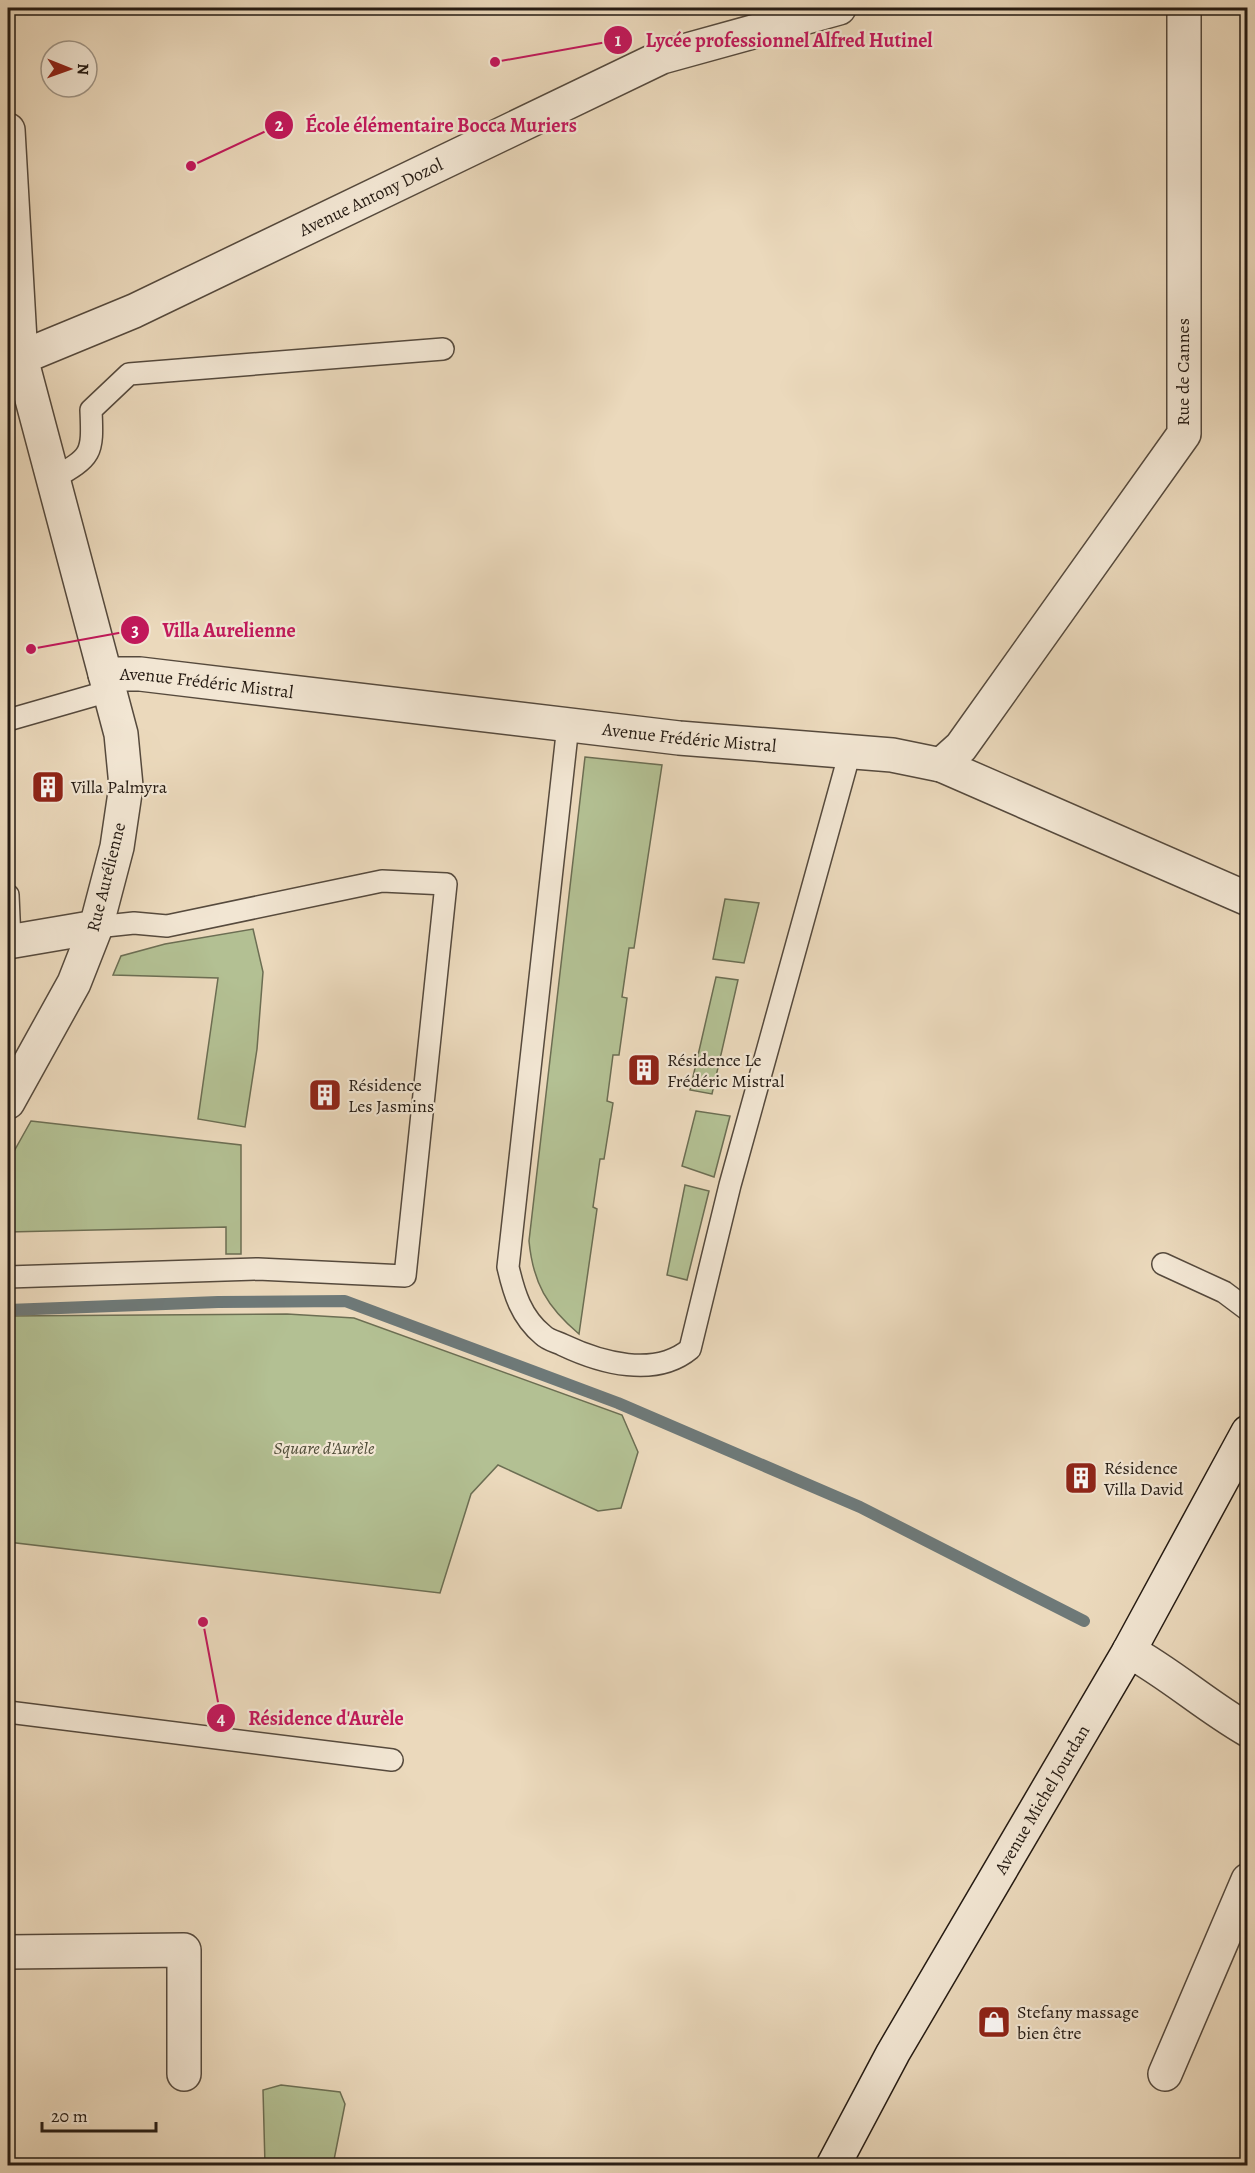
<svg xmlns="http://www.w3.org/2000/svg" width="1255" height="2173" viewBox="0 0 1255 2173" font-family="Alegreya,serif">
<rect width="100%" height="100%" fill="#ebd9bc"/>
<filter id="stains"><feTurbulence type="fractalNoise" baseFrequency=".00333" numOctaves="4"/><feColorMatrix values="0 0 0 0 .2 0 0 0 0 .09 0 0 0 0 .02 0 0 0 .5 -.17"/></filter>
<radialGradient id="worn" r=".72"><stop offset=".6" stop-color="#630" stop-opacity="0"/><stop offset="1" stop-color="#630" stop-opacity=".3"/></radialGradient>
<!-- green -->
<g fill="#b3c093" stroke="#6c6e53" stroke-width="1.5">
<path d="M585 757 662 765 634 948H629L622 997 627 998 619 1055H613L607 1101 613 1103 604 1159H600L593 1207 597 1209 579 1334C547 1307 533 1283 529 1241Z"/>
<path d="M725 899 759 903 744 963 713 959Z"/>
<path d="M253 929 263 972 257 1049 245 1127 198 1119 218 978 113 975 121 956 165 944Z"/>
<path d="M716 977 738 980 712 1094 690 1090Z"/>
<path d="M696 1111 730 1116 714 1177 682 1166Z"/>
<path d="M31 1121 241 1145V1254H226V1227L8 1232V1162Z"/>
<path d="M685 1185 709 1191 687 1280 667 1275Z"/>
<path d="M287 1314 354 1318 622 1415 638 1452 621 1508 598 1511 498 1465 471 1494 440 1593 8 1542V1316Z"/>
<path d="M281 2085 340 2092 345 2104 333 2165H265L263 2090Z"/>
</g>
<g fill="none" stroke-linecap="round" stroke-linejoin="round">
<!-- stream -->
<path stroke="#6e7978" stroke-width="12" d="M8 1310 218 1302 345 1301 618 1403 860 1507 1084 1621"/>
<defs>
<g id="lane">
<path d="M53 479C92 456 93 455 91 410L129 374 443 349"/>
<path d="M8 720 109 691"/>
<path d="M568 725 508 1267C514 1293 521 1317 543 1335 548 1340 557 1342 563 1345 601 1363 655 1378 690 1349L730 1185 850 752"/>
<path d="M8 895 10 941"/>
<path d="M1163 1264 1224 1292 1248 1310"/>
<path d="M8 1277 258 1269 405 1276 446 884 382 881 167 926 134 923 96 927"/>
<path d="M8 1712 392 1760"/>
</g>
<g id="street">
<path d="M8 130 21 358 121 734 126 786 117 847 96 927 74 983 8 1102"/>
<path id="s1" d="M8 363 134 311 662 57 839 8"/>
<path id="s2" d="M105 674H140L679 738 892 755 941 765 1248 899"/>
<path d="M941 765 961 747 1184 434V8"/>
<path d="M8 942 96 927"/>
<path d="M1129 1651C1171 1674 1206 1706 1248 1730"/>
<path d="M8 1952 184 1950V2074"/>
<path d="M1165 2074 1248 1880"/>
</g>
<g id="secondary">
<path id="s3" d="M833 2166 893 2053 1129 1651 1248 1432"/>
</g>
</defs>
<!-- lane casing -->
<use href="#lane" stroke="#564a3d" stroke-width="24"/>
<!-- street casing -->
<use href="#street" stroke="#564a3d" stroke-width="36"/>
<!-- secondary casing -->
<use href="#secondary" stroke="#251b13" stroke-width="36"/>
<!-- lane -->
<use href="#lane" stroke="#f2e6d3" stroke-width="21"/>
<!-- street -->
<use href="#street" stroke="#f2e6d3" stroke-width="33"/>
<!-- secondary -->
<use href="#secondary" stroke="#f2e6d3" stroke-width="33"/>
</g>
<!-- icons -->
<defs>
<symbol id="building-square" viewBox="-11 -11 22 22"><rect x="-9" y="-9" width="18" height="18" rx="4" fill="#8f2418" stroke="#f2e6d3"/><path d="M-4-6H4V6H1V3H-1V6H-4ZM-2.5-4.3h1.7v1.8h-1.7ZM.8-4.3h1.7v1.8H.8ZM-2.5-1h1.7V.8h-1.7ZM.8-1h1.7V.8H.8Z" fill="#fff"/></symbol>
<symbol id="shop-square" viewBox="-11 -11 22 22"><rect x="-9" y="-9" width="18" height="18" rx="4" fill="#8f2418" stroke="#f2e6d3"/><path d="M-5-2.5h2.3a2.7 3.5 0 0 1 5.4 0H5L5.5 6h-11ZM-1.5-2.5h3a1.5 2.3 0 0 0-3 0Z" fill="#fff"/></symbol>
</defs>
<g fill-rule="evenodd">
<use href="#building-square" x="29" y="768" width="38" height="38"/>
<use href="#building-square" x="625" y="1051" width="38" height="38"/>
<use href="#building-square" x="306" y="1076" width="38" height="38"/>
<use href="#building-square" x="1062" y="1459" width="38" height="38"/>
<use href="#shop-square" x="975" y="2003" width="38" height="38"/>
</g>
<g text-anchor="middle" stroke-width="4.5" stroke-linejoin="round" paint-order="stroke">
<!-- street labels -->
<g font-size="18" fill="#251b13" stroke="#f2e6d3">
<text dy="6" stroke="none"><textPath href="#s1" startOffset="399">Avenue Antony Dozol</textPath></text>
<text transform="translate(1183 372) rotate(-90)" y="6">Rue de Cannes</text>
<text dy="6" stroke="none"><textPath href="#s2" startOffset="102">Avenue Frédéric Mistral</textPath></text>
<text dy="6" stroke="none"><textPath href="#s2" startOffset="588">Avenue Frédéric Mistral</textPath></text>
<text transform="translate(106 877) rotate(-76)" y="6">Rue Aurélienne</text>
<text dy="6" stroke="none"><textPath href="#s3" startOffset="422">Avenue Michel Jourdan</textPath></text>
</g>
<!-- poi labels -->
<g font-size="18" fill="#251b13" stroke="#f2e6d3" text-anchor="start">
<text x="71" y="793">Villa Palmyra</text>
<text x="667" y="1066">Résidence Le<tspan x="667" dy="21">Frédéric Mistral</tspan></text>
<text x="348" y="1091">Résidence<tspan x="348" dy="21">Les Jasmins</tspan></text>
<text x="1104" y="1474">Résidence<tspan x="1104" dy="21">Villa David</tspan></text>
<text x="1017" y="2018">Stefany massage<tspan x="1017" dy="21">bien être</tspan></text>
</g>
<!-- park labels -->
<g font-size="18" font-style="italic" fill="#504d39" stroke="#f2e6d3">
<text x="324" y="1454">Square d'Aurèle</text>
</g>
</g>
<!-- callouts -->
<path fill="none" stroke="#c2185b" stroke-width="2" d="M495 62L618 40M191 166L279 125M31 649L135 630M203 1622L221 1718"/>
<g fill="#c2185b" stroke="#f2e6d3" stroke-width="2">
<circle cx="495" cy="62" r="6"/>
<circle cx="191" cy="166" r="6"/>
<circle cx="31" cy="649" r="6"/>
<circle cx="203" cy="1622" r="6"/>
<circle cx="618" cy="40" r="15"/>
<circle cx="279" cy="125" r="15"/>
<circle cx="135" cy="630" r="15"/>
<circle cx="221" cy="1718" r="15"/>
</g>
<g font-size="18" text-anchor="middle" font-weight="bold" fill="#fff">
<text x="618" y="46">1</text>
<text x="279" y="131">2</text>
<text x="135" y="636">3</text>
<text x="221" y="1724">4</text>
</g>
<g font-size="20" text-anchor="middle" font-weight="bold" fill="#c2185b" stroke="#f2e6d3" stroke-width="4.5" stroke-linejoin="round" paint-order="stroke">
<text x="789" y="47">Lycée professionnel Alfred Hutinel</text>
<text x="441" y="132">École élémentaire Bocca Muriers</text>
<text x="229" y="637">Villa Aurelienne</text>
<text x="326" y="1725">Résidence d'Aurèle</text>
</g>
<!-- margin -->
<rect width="1255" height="2173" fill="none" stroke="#ebd9bc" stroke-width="30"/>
<rect x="9" y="9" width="1237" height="2155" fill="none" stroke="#251b13" stroke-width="3"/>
<rect x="15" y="15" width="1225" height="2143" fill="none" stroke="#251b13" stroke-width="1.5"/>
<!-- north arrow -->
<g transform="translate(69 69) rotate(91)"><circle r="28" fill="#f2e6d3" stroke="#a09586" stroke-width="1.5"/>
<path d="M0-4.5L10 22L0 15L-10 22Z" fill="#8f2418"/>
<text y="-9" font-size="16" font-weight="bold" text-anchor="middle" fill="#251b13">N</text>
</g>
<!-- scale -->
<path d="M42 2122v9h114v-9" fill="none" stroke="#251b13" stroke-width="3"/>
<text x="51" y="2122" font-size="18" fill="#251b13" stroke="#f2e6d3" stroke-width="4.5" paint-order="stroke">20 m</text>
<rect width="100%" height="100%" filter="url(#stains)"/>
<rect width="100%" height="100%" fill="url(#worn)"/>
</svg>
